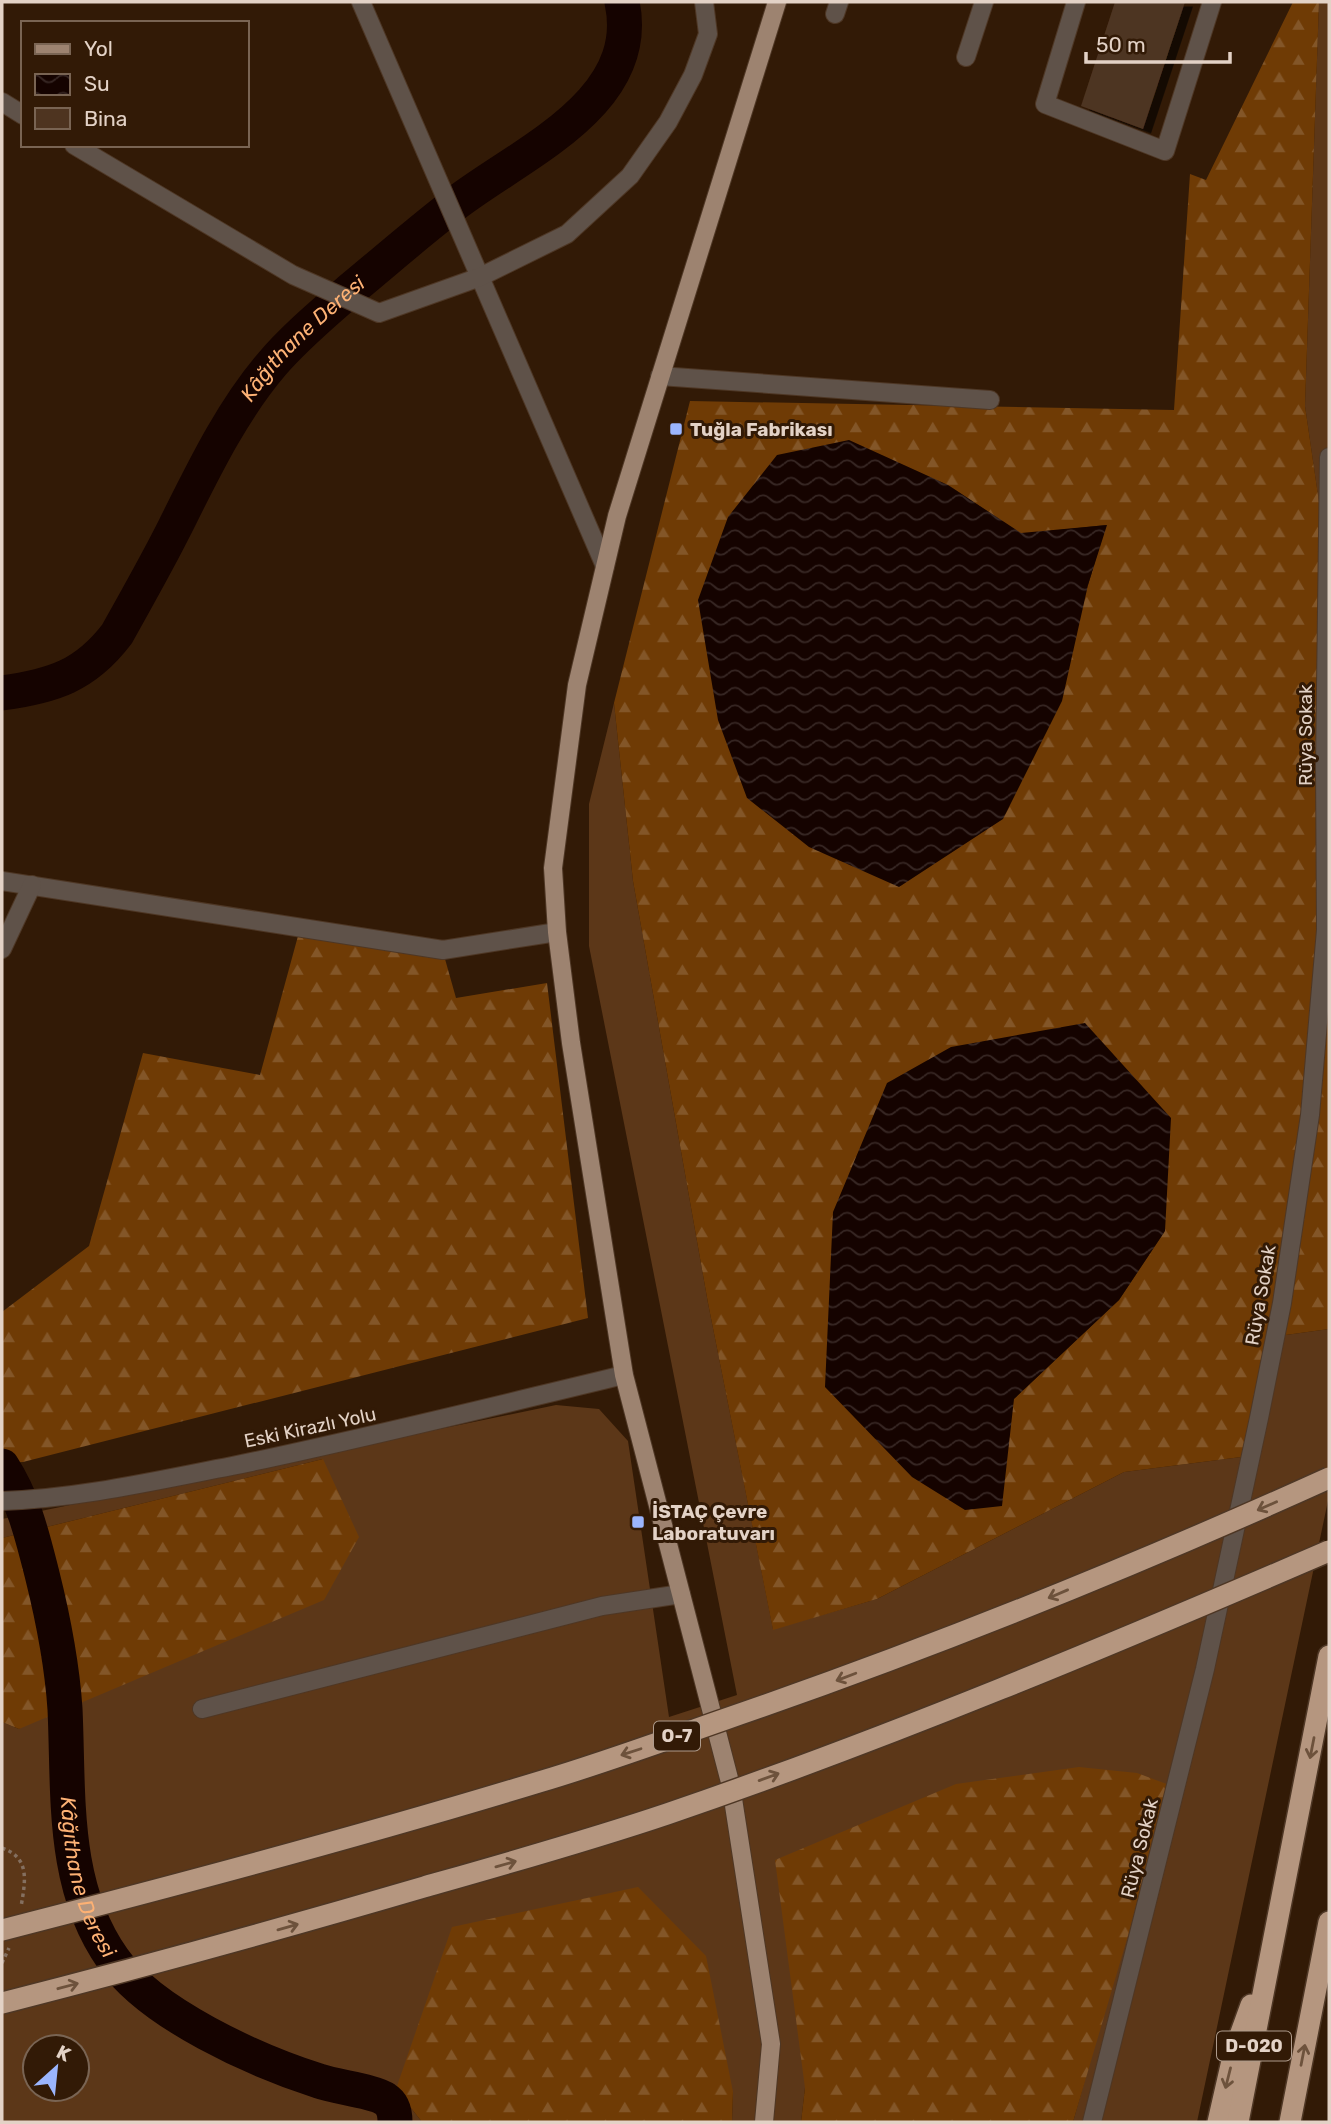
<svg xmlns="http://www.w3.org/2000/svg" width="1331" height="2124" viewBox="0 0 1331 2124" font-family="Rubik,sans-serif">
<defs>
<pattern id="forest-firs" width="22" height="20" patternUnits="userSpaceOnUse" patternTransform="scale(1.75)"><rect width="22" height="20" fill="#6f3b05"/><path d="M5 1l3.5 6h-7zM16 11l3.5 6h-7z" fill="#835628"/></pattern>
<pattern id="water-waves" width="16" height="10" patternUnits="userSpaceOnUse" patternTransform="scale(1.75)"><rect width="16" height="10" fill="#150300"/><path d="M0 5q4-4 8 0t8 0" fill="none" stroke="#372724"/></pattern>
<filter id="shadow"><feDropShadow dx="8" dy="4.5" stdDeviation="0" flood-color="#0009"/></filter>
</defs>
<rect width="100%" height="100%" fill="#321a06"/>
<!-- grass -->
<g fill="#5c3718" fill-rule="evenodd">
<path d="M1319 2H1329V549L1326 551 1305 406Z"/>
<path d="M614 703 633 881 708 1303 773 1629 877 1599 1124 1472 1249 1456 1271 1337 1329 1329V1496L1197 2122H1073L1120 1955 805 2088 801 2122H732L733 2092 396 2089 422 2122H2V1722L19 1729 323 1459 2 1538V1519L556 1405 599 1409 628 1441 669 1717 737 1695 589 946V804ZM35 2047H77V2089H35Z"/>
</g>
<!-- forest -->
<g fill="url(#forest-firs)" fill-rule="evenodd">
<path d="M1293 2H1319L1305 406 1326 550 1329 549V1329L1271 1337 1249 1456 1124 1472 877 1599 773 1630 708 1303 633 881 614 703 690 401 1174 410 1190 174 1206 180ZM948 485 1021 534 1106 525 1088 585ZM1165 1231 1119 1300 1014 1399Z"/>
<path d="M298 936 445 959 456 998 547 983 588 1318 23 1462 2 1463V1312L89 1246 143 1053 260 1075Z"/>
<path d="M323 1459 359 1537 324 1600 19 1729 2 1722V1538Z"/>
<path d="M1079 1767 1137 1773 1172 1786 1073 2122H801L805 2088 775 1860 956 1784Z"/>
<path d="M638 1887 706 1956 733 2092 732 2122H422L396 2089 452 1927Z"/>
</g>
<!-- water -->
<g fill="url(#water-waves)">
<path d="M849 440 948 485 1021 533 1107 525 1088 585 1062 701 1003 819 899 887 809 847 747 798 718 720 698 600 728 517 777 455Z"/>
<path d="M1085 1023 1171 1118 1165 1231 1119 1300 1014 1399 1002 1506 965 1510 912 1477 825 1387 833 1212 887 1083 951 1047Z"/>
</g>
<g fill="none" stroke-linecap="round" stroke-linejoin="round">
<!-- river -->
<g stroke="#150300" stroke-width="35">
<path id="s1" d="M2 693C53 686 85 676 117 634 137 598 157 563 175 527 203 471 231 412 272 364 295 337 323 314 349 291 383 263 416 234 451 207 516 155 644 105 622 2"/>
<path id="s2" d="M2 1466C24 1500 32 1535 42 1574 53 1618 62 1664 65 1709 69 1794 61 1886 113 1959 151 2014 256 2061 319 2081 335 2087 374 2091 385 2099 393 2104 395 2113 395 2122"/>
</g>
</g>
<!-- building -->
<path fill="#4e3420" filter="url(#shadow)" d="M1115 2H1185L1143 129 1081 106Z"/>
<g fill="none" stroke-linecap="round" stroke-linejoin="round">
<defs>
<g id="minor">
<path d="M361 2 605 566"/>
<path d="M1076 2 1045 104 1165 151 1212 2"/>
<path d="M835 14 839 2"/>
<path d="M966 57 984 2"/>
<path d="M2 102 23 115"/>
<path d="M74 145 293 275 379 313 480 277 567 234 630 176 668 122 693 75 708 34 704 2"/>
<path d="M660 376 990 400"/>
<path d="M2 881 443 950 557 932"/>
<path d="M2 949 32 885"/>
<path d="M2 1501C81 1498 154 1481 232 1466 363 1439 494 1406 624 1375"/>
<path d="M202 1709 602 1606 681 1594"/>
<path d="M1092 2122 1205 1669 1259 1418 1282 1303 1310 1115 1326 930 1325 765 1329 457"/>
</g>
<path id="major" d="M764 2122 771 2044 731 1786 624 1375 571 1043 557 932 553 868 577 685 617 516 777 2"/>
<g id="highway">
<path d="M1218 2122 1234 2052 1251 2005"/>
<path d="M1238 2122 1329 1656"/>
<path d="M1290 2122 1329 1922"/>
</g>
</defs>
<!-- minor casing -->
<use href="#minor" stroke="#4e3725" stroke-width="20"/>
<!-- major casing -->
<use href="#major" stroke="#4e3725" stroke-width="20"/>
<!-- highway casing -->
<use href="#highway" stroke="#4e3725" stroke-width="24"/>
<!-- path -->
<g stroke="#846f5f" stroke-width="3.5" stroke-dasharray="3.5 3.5" stroke-linecap="butt">
<path d="M2 1848C31 1858 25 1882 21 1907"/>
<path d="M2 1963 9 1948"/>
</g>
<!-- minor -->
<use href="#minor" stroke="#5f5249" stroke-width="18"/>
<!-- major -->
<use href="#major" stroke="#9d8370" stroke-width="18"/>
<!-- highway -->
<use href="#highway" stroke="#b5967f" stroke-width="21"/>
<defs>
<g id="highway-bridge">
<path d="M2 1930C182 1884 362 1836 539 1782 600 1764 660 1742 720 1721 927 1650 1130 1568 1329 1478"/>
<path d="M2 2003C143 1967 284 1928 424 1887 505 1864 587 1841 667 1814 892 1737 1111 1645 1329 1551"/>
</g>
</defs>
<!-- highway-bridge casing -->
<use href="#highway-bridge" stroke="#4e3725" stroke-width="24" stroke-linecap="butt"/>
<!-- highway-bridge -->
<use href="#highway-bridge" stroke="#b5967f" stroke-width="21"/>
</g>
<!-- one-way arrows -->
<defs><path id="oneway-shaft" d="M-6 0H5M1.5-3L5.5 0L1.5 3" fill="none" stroke-width="1.6" stroke-linecap="round" stroke-linejoin="round" transform="scale(1.75)"/></defs>
<g stroke="#6d523c">
<use href="#oneway-shaft" transform="translate(1267 1506) rotate(156)"/>
<use href="#oneway-shaft" transform="translate(1058 1594) rotate(157)"/>
<use href="#oneway-shaft" transform="translate(846 1677) rotate(159)"/>
<use href="#oneway-shaft" transform="translate(1312 1748) rotate(101)"/>
<use href="#oneway-shaft" transform="translate(631 1752) rotate(162)"/>
<use href="#oneway-shaft" transform="translate(769 1777) rotate(-20)"/>
<use href="#oneway-shaft" transform="translate(506 1864) rotate(-16)"/>
<use href="#oneway-shaft" transform="translate(288 1927) rotate(-16)"/>
<use href="#oneway-shaft" transform="translate(68 1986) rotate(-15)"/>
<use href="#oneway-shaft" transform="translate(1303 2055) rotate(-79)"/>
<use href="#oneway-shaft" transform="translate(1228 2078) rotate(104)"/>
</g>
<!-- markers -->
<g fill="#9bb5fd" stroke="#321a06" stroke-width="2.5">
<rect x="669" y="422" width="14" height="14" rx="3.5"/>
<rect x="631" y="1515" width="14" height="14" rx="3.5"/>
</g>
<g text-anchor="middle" stroke-width="6" stroke-linejoin="round" paint-order="stroke">
<!-- shield labels -->
<g fill="#321a06" stroke="#ae9b8c" stroke-width="2">
<rect x="654" y="1721.5" width="46" height="29" rx="5"/>
<rect x="1217" y="2031.5" width="74" height="29" rx="5"/>
</g>
<g font-size="18" font-weight="bold" fill="#e3d2c6">
<text x="677" y="1742">O-7</text>
<text x="1254" y="2052">D-020</text>
</g>
<!-- poi labels -->
<g font-size="19" font-weight="bold" fill="#e3d2c6" stroke="#321a06" text-anchor="start">
<text x="690" y="436">Tuğla Fabrikası</text>
<text x="652" y="1518">İSTAÇ Çevre<tspan x="652" dy="22">Laboratuvarı</tspan></text>
</g>
<!-- street labels -->
<g font-size="19" fill="#e3d2c6" stroke="#321a06">
<text transform="translate(1305 735) rotate(-90)" y="7">Rüya Sokak</text>
<text transform="translate(1260 1295) rotate(-80)" y="7">Rüya Sokak</text>
<text transform="translate(310 1427) rotate(-12)" y="7">Eski Kirazlı Yolu</text>
<text transform="translate(1139 1848) rotate(-76)" y="7">Rüya Sokak</text>
</g>
<!-- water labels -->
<g font-size="21" font-style="italic" fill="#fdb174" stroke="#321a06">
<text dy="7" stroke="none"><textPath href="#s1" startOffset="485">Kâğıthane Deresi</textPath></text>
<text dy="7" stroke="none"><textPath href="#s2" startOffset="424">Kâğıthane Deresi</textPath></text>
</g>
</g>
<!-- border -->
<rect width="1331" height="2124" fill="none" stroke="#e3d2c6" stroke-width="7"/>
<!-- legend -->
<rect x="21" y="21" width="228" height="126" fill="#321a06" stroke="#796453" stroke-width="2"/>
<rect x="35" y="44" width="35" height="10" fill="#9d8370" stroke="#796453" stroke-width="2"/>
<text x="84" y="56" font-size="21" fill="#e3d2c6">Yol</text>
<rect x="35" y="74" width="35" height="21" fill="url(#water-waves)" stroke="#796453" stroke-width="2"/>
<text x="84" y="91" font-size="21" fill="#e3d2c6">Su</text>
<rect x="35" y="108" width="35" height="21" fill="#4e3420" stroke="#796453" stroke-width="2"/>
<text x="84" y="126" font-size="21" fill="#e3d2c6">Bina</text>
<!-- north arrow -->
<g transform="translate(56 2068) rotate(27)"><circle r="33" fill="#321a06" stroke="#796453" stroke-width="2"/>
<path d="M0-5L12 26L0 18L-12 26Z" fill="#9bb5fd"/>
<text y="-10" font-size="19" font-weight="bold" text-anchor="middle" fill="#e3d2c6">K</text>
</g>
<!-- scale -->
<path d="M1086 52v10h144v-10" fill="none" stroke="#e3d2c6" stroke-width="3.5"/>
<text x="1096" y="52" font-size="21" fill="#e3d2c6" stroke="#321a06" stroke-width="5" paint-order="stroke">50 m</text>
</svg>
